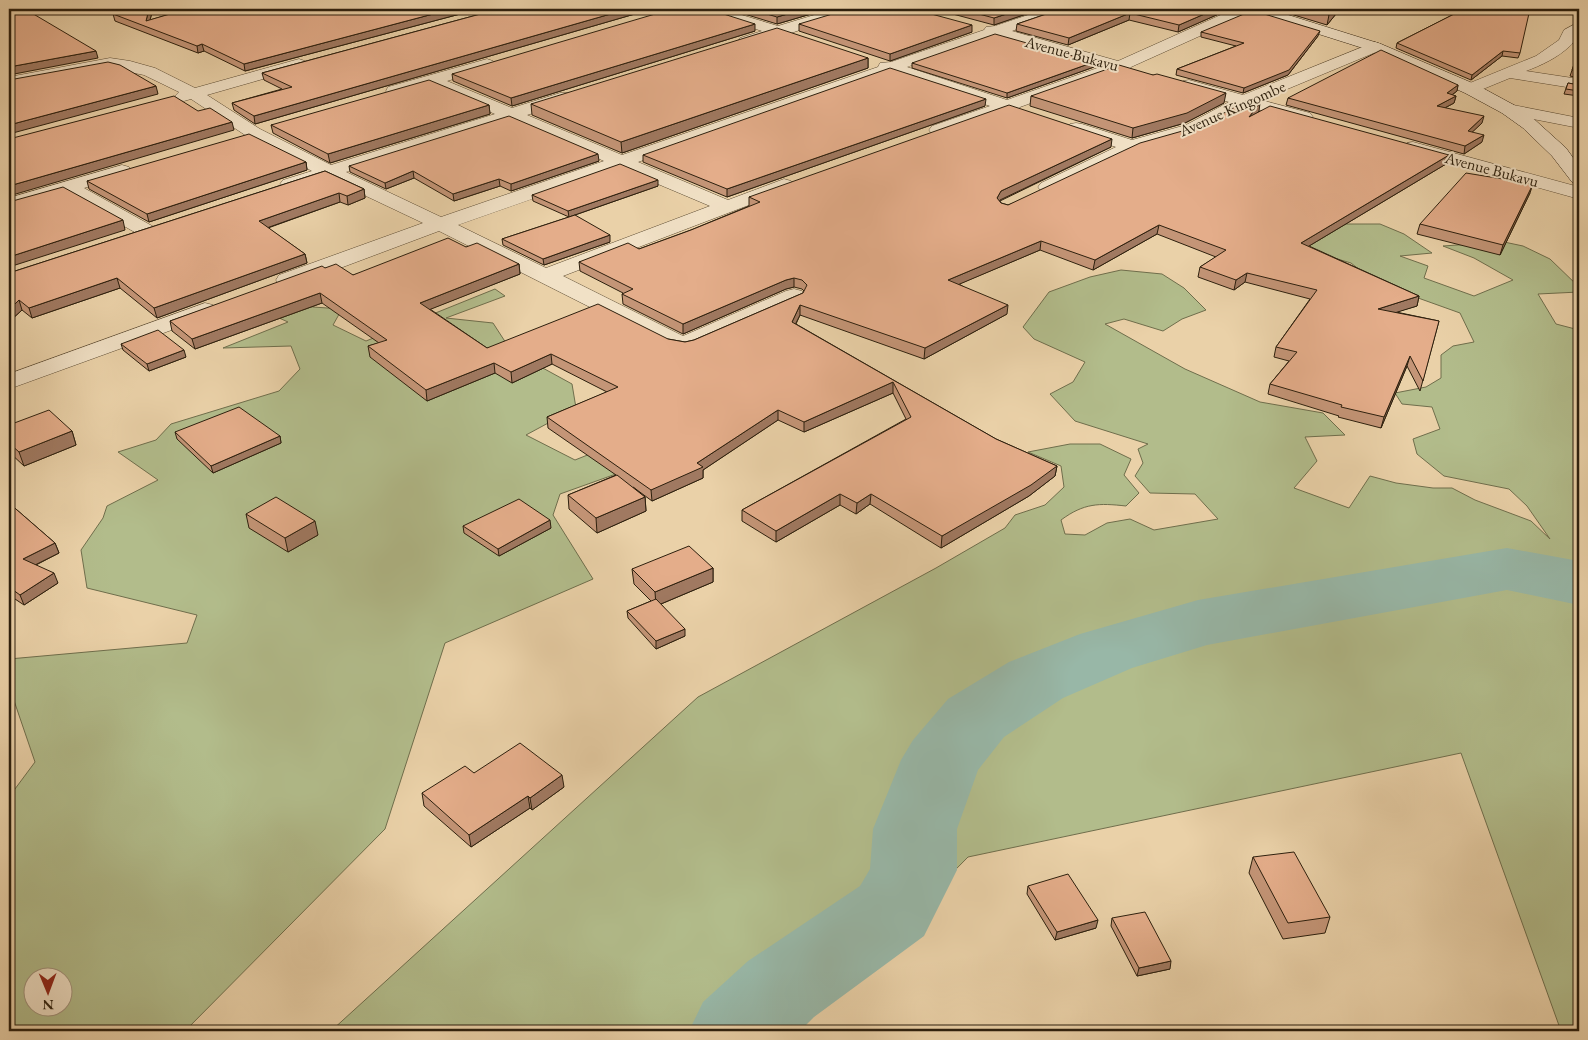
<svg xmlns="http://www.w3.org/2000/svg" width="1588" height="1040" viewBox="0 0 1588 1040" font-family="'EB Garamond',serif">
<rect width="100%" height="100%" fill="#ead1a8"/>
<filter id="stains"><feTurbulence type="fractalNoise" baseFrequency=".004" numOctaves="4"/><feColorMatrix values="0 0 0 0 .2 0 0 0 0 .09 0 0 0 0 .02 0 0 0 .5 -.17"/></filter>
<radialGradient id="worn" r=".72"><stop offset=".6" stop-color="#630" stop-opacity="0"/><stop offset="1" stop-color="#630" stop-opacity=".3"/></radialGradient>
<!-- green -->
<g fill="#b2bc8b" stroke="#6f6e4c" fill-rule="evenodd">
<path d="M1341 224H1380L1404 234 1432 253 1400 256 1428 266 1424 278 1474 296 1513 280 1474 258 1443 246 1471 244 1490 239 1523 246 1550 259 1579 287V292L1538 294 1556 324 1579 330V1031H1561L1461 753 968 857 796 1031H331L698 697 936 568 1005 528 1015 515 1045 505 1064 487 1061 466 1028 452 1070 444H1100L1131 459 1124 475 1139 493 1126 506C1099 503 1084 503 1061 520L1065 534 1085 535 1107 523 1130 519 1154 530 1218 519 1195 494 1150 493 1135 476 1143 463 1138 449 1148 444 1075 421 1050 394 1073 382 1085 362 1034 339 1023 327 1049 292 1090 277 1121 270 1162 274 1184 288 1206 310 1182 319 1163 331 1124 319 1105 324 1185 369 1260 402 1323 413 1345 435 1305 437 1317 461 1294 488 1349 508 1370 476 1396 483 1433 488H1452L1475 500 1531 521 1550 539 1527 506 1509 489 1444 476 1417 454 1413 439 1440 429 1432 407 1402 404 1395 393 1426 387 1441 378V355L1453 346 1474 342 1460 313 1407 294 1366 275 1351 263 1317 253 1300 242Z"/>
<path d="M495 289 505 296 446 318 493 323 506 343 530 361 572 384 576 408 526 435 575 460 645 432 616 474 560 494 553 515 593 579 445 643 385 829 185 1031H9V797L35 762 9 686V659L187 643 197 615 87 588 81 550 103 518 107 506 158 480 118 452 156 440 171 424 279 391 300 369 291 346 223 348 288 322 257 308 283 300 313 307 342 309 333 325 366 341ZM32 978H62V1008H32Z"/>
</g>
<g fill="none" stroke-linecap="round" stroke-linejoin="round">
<!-- river -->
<path fill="#98b7a7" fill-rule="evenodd" d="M1507 548 1579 561V605L1507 590 1207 645 1132 668 1063 698 1004 737 978 770 957 829V870L924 936 814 1017 800 1031H689L703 1002 748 961 860 886 870 869 873 829 901 760 913 740 948 699 1009 662 1080 634 1198 600Z"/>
<defs>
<g id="street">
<path d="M701 9H722L778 26 834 9H856L854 12 785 35 746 46 740 44 738 41 740 38 762 31 703 12Z"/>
<path d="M1046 9H1067L1065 12 1012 31 1118 61 1234 9H1249L1242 17 1131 67 1129 70 1120 71 1020 107 1017 111H1007L944 134 938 135 932 134 929 130 932 126 990 106 891 73 638 162 728 200 784 179 791 181 794 185 791 189 563 276 683 336 786 291 794 289 802 291 805 296 802 301 686 350 669 347 439 231 295 285 287 286 279 285 276 280 279 275 423 223 328 178 290 190 283 188 280 184 283 180 312 171 248 137 191 99 184 101 178 100 175 96 179 92 144 75 110 68 9 87V77L110 58 130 61 155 68 195 88 299 59 305 61 307 64 305 67 207 95 260 129 331 165 495 114 430 86 394 96 388 95 386 91 388 87 487 59 493 61 495 64 493 67 447 81 512 108 560 93H572L575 97 572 101 527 115 622 155 878 67 880 63 891 62 984 30 986 27 995 26ZM996 36 1103 66 1007 100 907 67ZM510 120 604 161 441 217 346 172ZM620 168 710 206 546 268 458 225Z"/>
<path d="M1579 22V33C1574 37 1575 42 1570 46 1557 58 1542 65 1526 71L1579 79V89L1510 78 1471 94 1465 93 1463 89 1465 85 1536 56 1559 40 1564 30Z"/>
<path d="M1375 42 1381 44 1383 47 1381 50 1261 100 1310 113 1313 117 1310 121 1304 122 1246 106 1198 133 1138 150 1055 191 1048 193 1041 191 1038 187 1041 183 1116 147 1070 132 1067 128 1070 124 1076 123 1082 124 1132 140 1186 125 1229 102 1183 89 1181 85 1183 81 1189 80 1243 95Z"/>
<path d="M1508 104 1579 118V128L1502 113 1499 109 1502 105Z"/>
<path d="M1413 142 1579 187V199L1407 151 1404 147 1407 143Z"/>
<path d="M122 165 129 167 131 171 129 175 84 188 154 227 157 231 154 235 147 237 140 235 66 194 9 210V198Z"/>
<path d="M205 303 213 305 216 310 213 315 9 389V374Z"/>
</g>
<path id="secondary" d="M1247 9H1269L1381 44 1477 85 1514 105 1535 120 1566 148 1579 166V184L1572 182 1552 156 1523 128 1502 113 1465 93 1369 50 1249 12Z"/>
</defs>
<!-- street casing -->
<use href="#street" stroke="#5c4c34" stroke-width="1"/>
<!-- secondary casing -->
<use href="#secondary" stroke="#2c1f0d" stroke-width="1"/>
<!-- street -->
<use href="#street" fill="#f1e1c6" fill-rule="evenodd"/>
<!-- secondary -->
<use href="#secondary" fill="#f1e1c6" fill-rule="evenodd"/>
</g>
<!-- wall -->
<g fill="#c49577" stroke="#2c1f0d">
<path d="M115 9H153L150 20 187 9H479L245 71 204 51 198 53 115 21 113 14Z"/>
<path d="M499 9H652L255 124 234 110 232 103 282 89 264 80 262 73Z"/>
<path d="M728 9H828L777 24Z"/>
<path d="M934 9H1041L994 25Z"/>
<path d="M1061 9H1230L1178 32 1129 20 1068 45 1016 31 1017 24Z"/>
<path d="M1274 9H1340L1327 25Z"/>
<path d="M1464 9 1520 53 1518 58 1502 56 1471 80 1396 48 1397 43Z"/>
<path d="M799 24 972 32 890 61 799 31Z"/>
<path d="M755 31 512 106 453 81 452 74Z"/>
<path d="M1201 32 1318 36 1288 75 1243 93 1176 75 1177 69 1236 46 1201 37Z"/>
<path d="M1577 56H1579V78L1570 76Z"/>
<path d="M868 58V68L622 153 532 115 531 104Z"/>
<path d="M1094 62V67L1007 98 912 68V63Z"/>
<path d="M1153 75 1224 103 1185 123 1132 138 1030 106 1031 96Z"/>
<path d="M1568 83 1579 85V96L1564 94Z"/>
<path d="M1458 85 1457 91 1452 95 1456 96 1454 103 1445 108 1482 123 1472 132 1482 142 1464 154 1286 105 1288 98Z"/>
<path d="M489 105 490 114 330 163 273 133 271 125Z"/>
<path d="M985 106 727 197 643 162V155Z"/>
<path d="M1259 111 1258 112 1446 164 1309 246 1419 296 1417 306 1396 312 1439 321 1420 391 1407 366 1381 428 1338 417 1339 416 1268 394 1270 384 1289 361 1274 357 1276 347 1310 299 1245 282 1234 290 1198 277 1200 267 1216 257 1157 234 1093 270 1040 250 959 284 1007 314 924 359 800 315 796 324 996 439 1057 466 1055 476 1029 496 941 548 870 504 856 514 840 505 776 542 742 521V510L906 419 893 393 804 432 778 420 703 470V478L652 501 633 487 645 497 646 511 597 533 569 509 568 495 616 475 548 428 547 417 607 392 552 364 512 383 495 373 427 401 370 357 368 346 379 343 322 303 195 349 172 331 170 321 325 268 353 275 466 247 519 264 520 274 430 309 487 348 668 339 685 342 694 340 803 293 804 291 802 289 794 287 786 289 683 334 623 304 622 294 623 293 580 271 579 262 639 249 691 230 749 206V197L1111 147 1000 201 1001 203 1008 205Z"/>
<path d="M599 161 511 191 500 186 454 201 414 178 386 189 350 172 349 166Z"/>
<path d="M306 162 307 170 149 222 89 189 87 181Z"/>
<path d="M325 171 364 189 365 198 348 205 340 202 268 228 305 254 307 263 157 318 120 288 32 318 22 310 11 320 9 318V273Z"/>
<path d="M658 186 575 215 610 242 544 265 503 245 502 239 569 217 533 201 532 195Z"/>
<path d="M1530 193 1500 255 1417 234 1420 224Z"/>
<path d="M121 344 186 357 149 371 123 350Z"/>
<path d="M9 425 72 431 76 445 24 466 9 452Z"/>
<path d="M175 432 280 436 281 443 213 473 177 439Z"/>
<path d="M9 503 55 543 59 553 36 565 58 583 24 605 9 595Z"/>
<path d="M246 514 318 535 288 552 249 528Z"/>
<path d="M463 526 551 528 499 556 464 533Z"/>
<path d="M713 568V582L661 604 685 636 656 649 628 618 627 611 651 601 634 584 632 569Z"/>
<path d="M474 773 564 787 532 810 530 808 471 847 424 806 422 793Z"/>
<path d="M1253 857 1330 917 1325 933 1283 939 1249 873Z"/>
<path d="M1028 886 1096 928 1055 940 1027 894Z"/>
<path d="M1112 918 1170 969 1137 976 1111 926Z"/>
</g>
<!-- shaded-wall -->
<g fill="#a07961" stroke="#2c1f0d">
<path d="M149 9H153L148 27 146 21Z"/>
<path d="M452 9H479L245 71 244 64Z"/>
<path d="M628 9H652L255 124 254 116Z"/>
<path d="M805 9H828L777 24V17Z"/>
<path d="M1022 9H1041L994 25V18Z"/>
<path d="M1216 9H1230L1178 32 1179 25Z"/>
<path d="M1334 9H1340L1327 25 1329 15Z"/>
<path d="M1130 13 1129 20 1068 45 1069 38Z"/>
<path d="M755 24V31L512 106 511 98Z"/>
<path d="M972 25V32L890 61V54Z"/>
<path d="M1320 31 1318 36 1288 75 1243 93 1244 88Z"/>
<path d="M202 44 204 51 198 53 197 46Z"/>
<path d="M96 51 98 58 9 75V67Z"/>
<path d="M1503 51 1502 56 1471 80 1472 75Z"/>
<path d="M868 58V68L622 153 621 142Z"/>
<path d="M1094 62V67L1007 98V93Z"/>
<path d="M1458 85 1457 91 1445 100 1447 93Z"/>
<path d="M156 86 158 94 9 134V125Z"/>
<path d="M1226 93 1224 103 1185 123 1132 138 1133 128Z"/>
<path d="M1456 96 1454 103 1435 113 1437 106Z"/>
<path d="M986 99 985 106 727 197V189Z"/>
<path d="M1260 103 1259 111 1248 125 1249 117Z"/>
<path d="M489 105 490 114 330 163 328 154Z"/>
<path d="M1484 116 1482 123 1466 138 1468 131Z"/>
<path d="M232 122 234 130 9 196V186Z"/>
<path d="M1484 135 1482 142 1464 154 1465 146Z"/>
<path d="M1112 139 1111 147 1000 200 996 207 997 198 1001 191Z"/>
<path d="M598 154 599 161 511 191V184Z"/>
<path d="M1449 155 1446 164 1299 252 1301 243Z"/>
<path d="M306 162 307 170 149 222 147 214Z"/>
<path d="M413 171 414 178 386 189 385 183Z"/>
<path d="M499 179 500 186 454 201 453 194Z"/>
<path d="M658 180V186L569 217 568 211Z"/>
<path d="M1533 184 1530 193 1500 255 1503 245Z"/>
<path d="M364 189 365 198 348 205 347 196Z"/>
<path d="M339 193 340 202 261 230 259 221Z"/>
<path d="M123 220 125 230 9 267V257Z"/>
<path d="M1159 225 1157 234 1093 270 1095 260Z"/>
<path d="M610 235V242L544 265 543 259Z"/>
<path d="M1041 241 1040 250 948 289V280Z"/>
<path d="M305 254 307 263 157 318 154 308Z"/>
<path d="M519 264 520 274 421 313 420 303Z"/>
<path d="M1247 273 1245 282 1234 290 1236 280Z"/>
<path d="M117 278 120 288 32 318 29 308Z"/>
<path d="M794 278V287L786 289 683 334V324L786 280Z"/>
<path d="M320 293 322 303 195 349 192 339Z"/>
<path d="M1419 296 1417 306 1375 319 1378 309Z"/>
<path d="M19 300 22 310 11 320 9 314V310Z"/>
<path d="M800 305V315L792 331V322Z"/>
<path d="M1008 305 1007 314 924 359 925 348Z"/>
<path d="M184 350 186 357 149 371 147 364Z"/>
<path d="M551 354 552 364 512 383 511 372Z"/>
<path d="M1410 356 1407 366 1381 428 1384 417Z"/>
<path d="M494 363 495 373 427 401 426 390Z"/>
<path d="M893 382V393L804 432V422Z"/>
<path d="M778 410V420L703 470V478L652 501 651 490 697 463Z"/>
<path d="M72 431 76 445 24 466 19 452Z"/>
<path d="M280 436 281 443 213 473 211 466Z"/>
<path d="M1057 466 1055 476 1029 496 941 548 942 536Z"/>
<path d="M840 494V505L776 542V531Z"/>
<path d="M871 494 870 504 856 514 857 503Z"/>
<path d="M645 497 646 511 597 533 596 518Z"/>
<path d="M550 520 551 528 499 556 498 549Z"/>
<path d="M315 521 318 535 288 552 285 538Z"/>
<path d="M55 543 59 553 27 569 23 559Z"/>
<path d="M713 568V582L656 606 655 592Z"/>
<path d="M54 573 58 583 24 605 20 595Z"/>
<path d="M685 629V636L656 649V641Z"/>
<path d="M562 775 564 787 532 810 530 798Z"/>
<path d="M528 796 530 808 471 847 469 835Z"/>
<path d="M1098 920 1096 928 1055 940 1057 932Z"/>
<path d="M1171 961 1170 969 1137 976 1139 968Z"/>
</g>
<!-- building -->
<g fill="#e4ad8a" stroke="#2c1f0d">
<path d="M9 9H25L96 51 9 67Z"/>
<path d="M115 9H149L146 21 187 9H452L244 64 202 44 197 46 113 14Z"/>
<path d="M499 9H628L254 116 232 103 292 87 262 73Z"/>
<path d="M672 9H708L755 24 511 98 452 74Z"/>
<path d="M750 9H805L777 17Z"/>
<path d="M849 9H913L972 25 890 54 799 24Z"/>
<path d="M960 9H1022L994 18Z"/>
<path d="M1061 9H1216L1179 25 1130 13 1069 38 1017 24Z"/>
<path d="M1248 9 1320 31 1289 70 1244 88 1177 69 1244 43 1201 32 1244 14Z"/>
<path d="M1309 9H1334L1329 15Z"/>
<path d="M1464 9H1530L1520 53 1503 51 1472 75 1397 43Z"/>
<path d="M777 28 868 58 621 142 531 104Z"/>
<path d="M995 34 1094 62 1007 93 912 63Z"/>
<path d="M1381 50 1458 85 1447 93 1456 96 1437 106 1484 116 1468 131 1484 135 1465 146 1288 98Z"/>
<path d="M1577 56H1579V72L1572 70Z"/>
<path d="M108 62 120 65 156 86 9 125V80Z"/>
<path d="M1119 65 1153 75 1157 74 1226 93 1187 113 1133 128 1031 96Z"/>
<path d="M890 68 986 99 727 189 643 155Z"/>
<path d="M429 80 489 105 328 154 271 125Z"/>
<path d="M1568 83 1579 85V91L1566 89Z"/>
<path d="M174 96 198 111 210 108 232 122 9 186V139Z"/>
<path d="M1248 100 1260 103 1249 117 1270 106 1449 155 1301 243 1419 296 1378 309 1439 321 1423 381 1410 356 1384 417 1341 407 1342 405 1270 384 1297 352 1276 347 1317 290 1247 273 1236 280 1200 267 1226 250 1159 225 1095 260 1041 241 948 280 1008 305 925 348 800 305 792 322 996 439 1057 466 1031 485 942 536 871 494 857 503 840 494 776 531 742 510 911 417 893 382 804 422 778 410 697 463 703 467 651 490 547 417 618 387 551 354 511 372 494 363 426 390 368 346 387 340 320 293 192 339 170 321 322 266 325 268 336 264 353 275 448 238 466 247 477 243 519 264 420 303 487 348 598 304 668 339 685 342 694 340 803 293 807 285 802 280 794 278 786 280 683 324 622 294 633 289 579 262 628 243 639 249 691 230 760 202 749 197 1009 105 1112 139 1001 191 997 198 1001 203 1008 205 1140 143 1200 126Z"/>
<path d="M509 116 598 154 511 184 499 179 453 194 413 171 385 183 349 166Z"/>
<path d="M249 134 306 162 147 214 87 181Z"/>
<path d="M620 164 658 180 568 211 532 195Z"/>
<path d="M325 171 364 189 347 196 339 193 259 221 305 254 154 308 117 278 29 308 19 300 9 310V273Z"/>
<path d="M1466 173 1533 184 1503 245 1420 224Z"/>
<path d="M63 187 123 220 9 257V202Z"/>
<path d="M575 215 610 235 543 259 502 239Z"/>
<path d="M158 330 184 350 147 364 121 344Z"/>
<path d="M239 407 280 436 211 466 175 432Z"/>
<path d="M49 410 72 431 19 452 9 443V425Z"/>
<path d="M617 475 645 497 596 518 568 495Z"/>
<path d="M276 497 315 521 285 538 246 514Z"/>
<path d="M519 499 550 520 498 549 463 526Z"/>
<path d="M9 503 55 543 23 559 54 573 20 595 9 587Z"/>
<path d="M689 546 713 568 655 592 632 569Z"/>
<path d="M656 599 685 629 656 641 627 611Z"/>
<path d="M520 743 562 775 530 798 528 796 469 835 422 793 465 766 474 773Z"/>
<path d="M1294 852 1330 917 1288 923 1253 857Z"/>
<path d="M1068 874 1098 920 1057 932 1028 886Z"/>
<path d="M1145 912 1171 961 1139 968 1112 918Z"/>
</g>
<g text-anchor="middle" stroke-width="4" stroke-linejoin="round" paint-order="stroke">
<!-- far-street labels -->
<g font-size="16" fill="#2c1f0d" stroke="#f1e1c6">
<text transform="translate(1072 53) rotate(15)" y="6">Avenue Bukavu</text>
<text transform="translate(1232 108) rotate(-24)" y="6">Avenue Kingombe</text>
<text transform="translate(1492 169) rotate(15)" y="6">Avenue Bukavu</text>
</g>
</g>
<!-- margin -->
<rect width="1588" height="1040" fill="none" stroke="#ead1a8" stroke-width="30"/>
<rect x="10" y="10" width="1568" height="1020" fill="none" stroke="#2c1f0d" stroke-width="2.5"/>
<rect x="15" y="15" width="1558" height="1010" fill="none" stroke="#2c1f0d"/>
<!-- north arrow -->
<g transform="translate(48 992) rotate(179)"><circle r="24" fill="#f1e1c6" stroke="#a2937c"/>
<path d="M0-4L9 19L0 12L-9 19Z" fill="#8f2418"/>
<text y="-8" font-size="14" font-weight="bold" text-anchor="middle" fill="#2c1f0d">N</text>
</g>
<rect width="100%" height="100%" filter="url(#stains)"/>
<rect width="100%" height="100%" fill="url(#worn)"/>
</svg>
